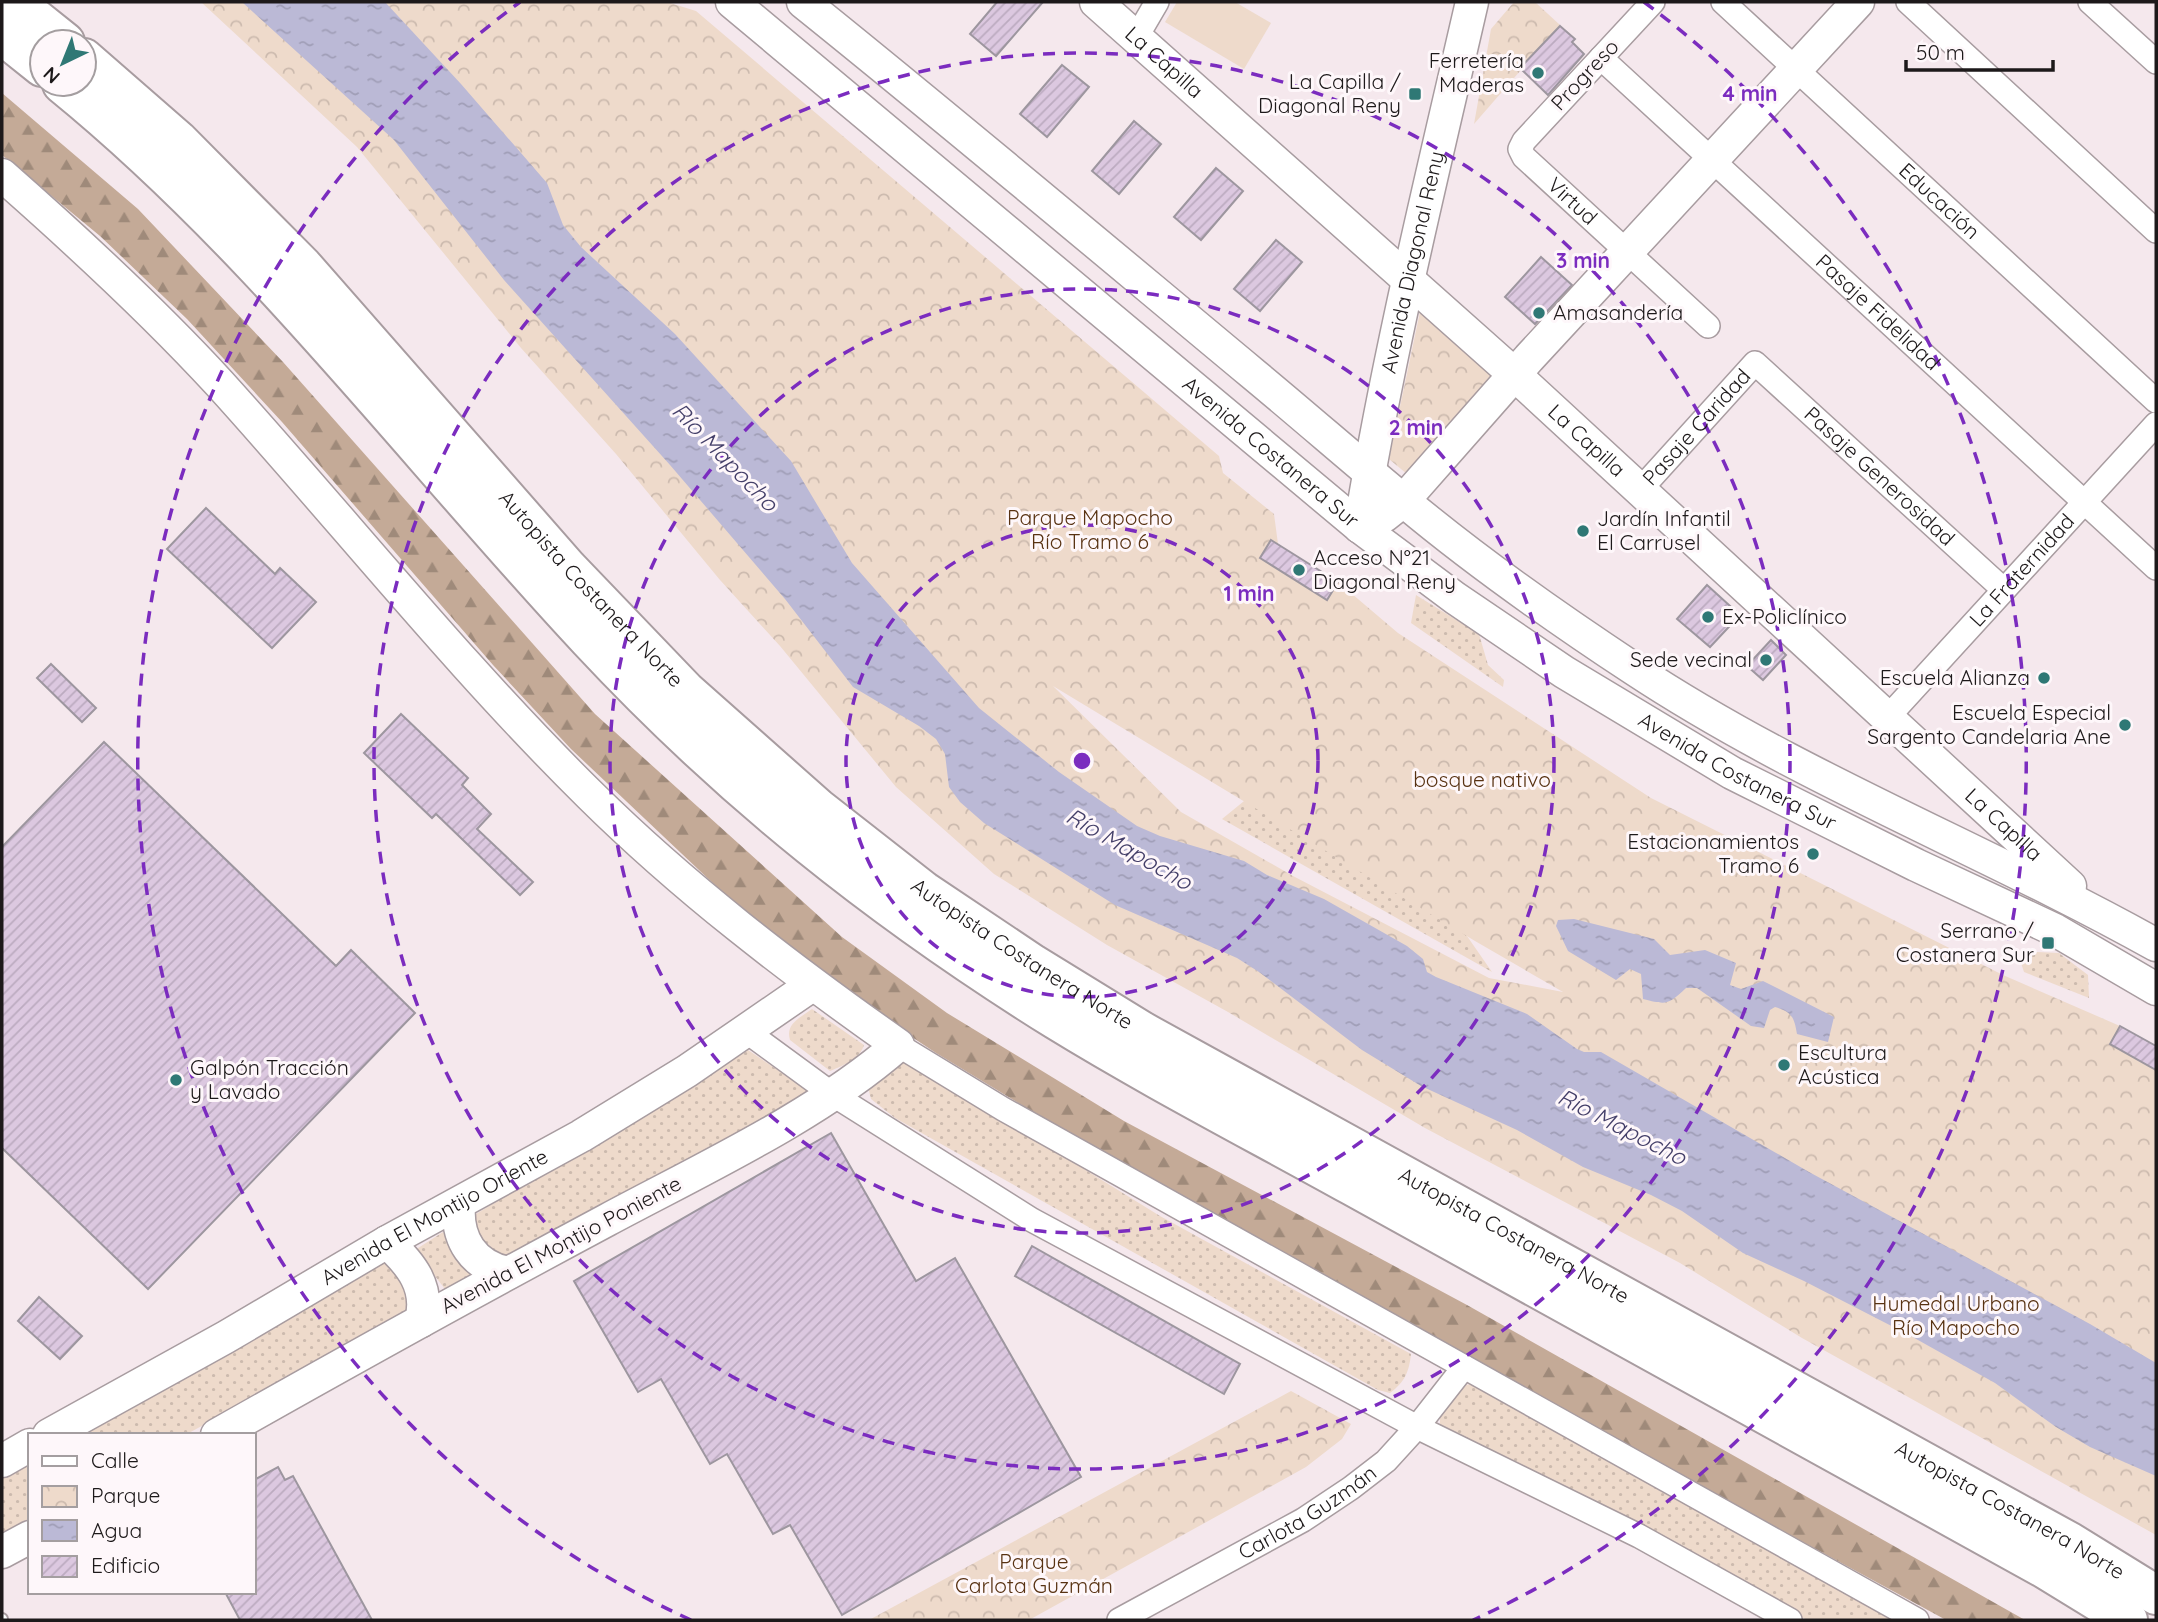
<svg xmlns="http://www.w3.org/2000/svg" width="2158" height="1622" viewBox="0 0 2158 1622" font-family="Quicksand,sans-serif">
<defs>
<pattern id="grass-dots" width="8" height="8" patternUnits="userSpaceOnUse" patternTransform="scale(1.75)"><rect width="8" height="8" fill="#eedacb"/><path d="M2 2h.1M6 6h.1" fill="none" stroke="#ccbaae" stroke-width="1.8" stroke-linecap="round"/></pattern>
<pattern id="forest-firs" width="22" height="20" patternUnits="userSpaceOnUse" patternTransform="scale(1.75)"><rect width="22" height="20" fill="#c4aa97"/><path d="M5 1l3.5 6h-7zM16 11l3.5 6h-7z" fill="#9f8a7a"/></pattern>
<pattern id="park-crowns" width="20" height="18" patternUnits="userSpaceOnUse" patternTransform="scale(1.75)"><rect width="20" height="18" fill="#eedacb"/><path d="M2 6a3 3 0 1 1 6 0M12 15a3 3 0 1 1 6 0" fill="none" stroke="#ccbaae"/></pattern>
<pattern id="water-ripples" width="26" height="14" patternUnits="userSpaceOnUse" patternTransform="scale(1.75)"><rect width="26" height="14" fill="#bbb9d6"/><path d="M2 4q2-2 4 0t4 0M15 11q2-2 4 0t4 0" fill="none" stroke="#a09eb7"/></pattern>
<pattern id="building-hatch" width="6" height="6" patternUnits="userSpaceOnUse" patternTransform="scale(1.75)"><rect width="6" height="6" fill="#dcc8e0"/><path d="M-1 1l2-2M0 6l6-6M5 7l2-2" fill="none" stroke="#bcabc0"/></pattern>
</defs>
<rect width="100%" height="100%" fill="#f5e8ed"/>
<!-- grass -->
<g fill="url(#grass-dots)">
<path d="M1416 595 1479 634 1488 665 1504 680 1503 687 1411 623Z"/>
<path d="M1256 632 1492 972 1222 819 1249 797Z"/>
<path d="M2017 951 2059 953 2088 975 2089 998 2024 972Z"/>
<path d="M812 1009 864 1045C859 1060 844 1065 830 1071L790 1040C785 1024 800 1018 812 1009Z"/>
<path d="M748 1050 809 1091 799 1103 499 1263 475 1231 476 1214Z"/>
<path d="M903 1057 1160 1216 1411 1354C1409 1372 1405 1382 1390 1393L1378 1390 895 1118 871 1099 867 1083Z"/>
<path d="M443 1232 477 1278 448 1293 415 1250Z"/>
<path d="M380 1260 396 1268 415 1304 398 1320 185 1435H71Z"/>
<path d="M1470 1384 1895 1620H1807L1654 1533 1440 1427V1412L1459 1387Z"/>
<path d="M30 1459V1518L2 1533V1475Z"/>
</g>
<!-- forest -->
<path fill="url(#forest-firs)" d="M2 93 138 209 283 362 595 714 842 937 947 1013 1124 1121 1467 1305 2025 1620H1946L1448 1349 1035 1113 936 1053 862 1004 737 906 571 749 493 665 282 422 187 319 100 236 2 155Z"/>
<!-- park -->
<g fill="url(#park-crowns)" fill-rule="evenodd">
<path d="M201 2H667L696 11 1219 456 1223 473 1274 514 1278 544 1338 582 1398 633 1651 798 2003 975 2120 1026 2156 1046V1535L1802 1338 1680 1263 1425 1128 1228 1012 1107 945 994 874 896 787 780 646 720 580 616 454 521 348 357 147ZM1053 686 1475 941 1563 992 1489 978 1293 876 1181 812Z"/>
<path d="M1514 2H1535L1560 25 1474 124 1491 29Z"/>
<path d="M1421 307 1496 377 1407 474 1389 459Z"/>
<path d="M1291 1391 1351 1424 1342 1439 1306 1467 1029 1620H869Z"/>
</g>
<!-- pitch -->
<path fill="#eedacb" d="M1177 2H1235L1271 23 1244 69 1165 22Z"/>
<!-- water -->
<g fill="url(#water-ripples)">
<path d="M242 2H385L461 84 547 183 563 225 581 247 675 334 791 461 852 563 979 708 1059 772 1137 826 1160 836 1244 861 1267 875 1324 899 1407 946 1423 959 1427 972 1436 977 1527 1014 1577 1049 1584 1052H1601L1809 1172 2090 1324 2156 1363V1476L2090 1447 2056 1427 1995 1383 1909 1335 1804 1281 1743 1253 1682 1211 1651 1195 1583 1167 1517 1130 1421 1086 1362 1050 1259 972 1237 958 1115 905 984 823 960 802 949 787 945 754 936 739 919 726 853 687 785 599 670 465 504 280 394 140Z"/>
<path d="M1574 919 1654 939 1670 955 1705 950 1736 963 1730 985 1741 989 1763 981 1834 1017 1828 1042 1797 1034C1794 1017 1792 1012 1775 1007L1770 1010 1764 1028 1751 1026 1697 988H1686C1668 1005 1667 1005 1643 999L1641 974 1630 969 1616 980 1568 951 1556 926 1558 920Z"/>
</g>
<!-- building -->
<g fill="url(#building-hatch)" stroke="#9d969f" stroke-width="2">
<path d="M997 2H1043L996 56 970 34Z"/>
<path d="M1560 26 1575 39 1572 42 1584 54 1548 95 1520 68Z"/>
<path d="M1062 65 1089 87 1047 137 1020 114Z"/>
<path d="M1134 121 1161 144 1119 194 1092 171Z"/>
<path d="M1216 168 1243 191 1201 240 1174 217Z"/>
<path d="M1276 240 1302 262 1260 311 1234 289Z"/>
<path d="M1541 257 1572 285 1535 324 1505 297Z"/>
<path d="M206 508 275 574 280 568 316 602 272 648 167 549Z"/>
<path d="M1271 540 1338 582 1327 600 1260 558Z"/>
<path d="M1707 585 1740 615 1710 647 1677 619Z"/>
<path d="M1771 640 1786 655 1763 680 1747 666Z"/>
<path d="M51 664 96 708 82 722 37 678Z"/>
<path d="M401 714 468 778 462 785 491 814 477 829 533 882 520 895 436 814 432 818 364 753Z"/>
<path d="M104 742 336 966 351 950 415 1013 148 1289 2 1148V847Z"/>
<path d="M2120 1026 2156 1046V1070L2110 1044Z"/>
<path d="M831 1133 916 1281 955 1258 1081 1477 842 1615 790 1525 773 1534 727 1454 710 1464 661 1379 638 1392 574 1281Z"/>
<path d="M1032 1246 1240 1364 1224 1394 1015 1276Z"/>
<path d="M39 1297 82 1336 60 1359 18 1321Z"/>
<path d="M278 1467 285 1480 293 1476 372 1620H240L225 1592H254V1480Z"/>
</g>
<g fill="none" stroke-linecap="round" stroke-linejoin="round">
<defs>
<path id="lane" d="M2 1619V1620"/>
<g id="street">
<path id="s1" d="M1653 2 1524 141 1520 149 1524 157 1708 326"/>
<path id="s2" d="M1723 2 2156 401"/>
<path d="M1908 2 2156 231"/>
<path d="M2090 2 2156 62"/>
<path d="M1136 38 1157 2"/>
<path id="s3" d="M1601 58 2156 568"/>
<path id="s4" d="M1639 491 1755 363 2004 590"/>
<path id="s5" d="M1887 718 2156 424"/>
<path d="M746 1031 832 1094 1032 1220 1417 1427 1639 1536 1790 1620"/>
<path d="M898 1045 1003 1109 1917 1620"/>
<path id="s6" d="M1119 1620 1303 1520 1351 1488 1386 1461 1417 1427 1464 1367"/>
</g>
<g id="secondary">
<path id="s7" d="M732 2 1360 527 1455 598 1564 672 1732 773 1916 865 2055 930 2156 989"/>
<path d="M803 2C955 124 1103 249 1252 373 1304 416 1354 460 1405 502 1478 563 1555 617 1634 669 1799 778 1984 849 2156 945"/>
<path id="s8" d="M1096 2 1514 374 2070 886"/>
<path d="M2 175C77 241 152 310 220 384 344 521 459 666 590 795 684 888 790 969 898 1045 817 1116 702 1169 607 1220 476 1290 346 1362 217 1435"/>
<path d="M1360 527 1384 516 1403 501 1529 358 1858 2"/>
<path id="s9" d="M1360 527C1389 350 1432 176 1472 2"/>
<path d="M459 1204C456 1239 473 1266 508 1273"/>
<path d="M387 1242C411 1264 430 1287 421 1321"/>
<path id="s10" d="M49 1435 226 1337 387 1242 581 1136 687 1071 812 985"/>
<path d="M2 1461 30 1445"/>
<path d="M2 1552 30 1537"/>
</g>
<g id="highway">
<path d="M15 2 65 42"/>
<path d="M2 35 42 67"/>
<path id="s11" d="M84 58 178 140 303 266 568 568 686 691 818 808 924 891 1033 964 1142 1031 2070 1542 2156 1595"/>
<path d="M62 84C261 246 415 454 589 640 658 714 732 783 810 846 888 909 971 967 1056 1020 1152 1079 1253 1131 1352 1186 1583 1315 1815 1441 2045 1569L2128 1620"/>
</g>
</defs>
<!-- lane casing -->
<use href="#lane" stroke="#a89ca0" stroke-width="14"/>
<!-- street casing -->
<use href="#street" stroke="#a89ca0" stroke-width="26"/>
<!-- secondary casing -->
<use href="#secondary" stroke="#a89ca0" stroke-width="35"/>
<!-- highway casing -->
<use href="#highway" stroke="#a89ca0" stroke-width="42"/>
<!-- lane -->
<use href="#lane" stroke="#fff" stroke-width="10"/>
<!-- street -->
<use href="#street" stroke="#fff" stroke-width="23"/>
<!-- secondary -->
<use href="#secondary" stroke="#fff" stroke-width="32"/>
<!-- highway -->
<use href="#highway" stroke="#fff" stroke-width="38"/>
</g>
<!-- distance rings -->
<g fill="none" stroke="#7b2cbf" stroke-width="3.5" stroke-dasharray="12 9">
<circle cx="1082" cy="761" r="236"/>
<circle cx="1082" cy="761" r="472"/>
<circle cx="1082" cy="761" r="708"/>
<path d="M691 1620A944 944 0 0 1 520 2M1644 2A944 944 0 0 1 1473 1620"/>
</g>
<!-- markers -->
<g fill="#2f7875" stroke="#fef7fa" stroke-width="2.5">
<circle cx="1538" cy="73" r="7"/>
<rect x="1408" y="87" width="14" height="14" rx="3.5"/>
<circle cx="1539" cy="313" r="7"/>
<circle cx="1583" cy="531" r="7"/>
<circle cx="1299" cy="570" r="7"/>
<circle cx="1708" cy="617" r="7"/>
<circle cx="1766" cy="660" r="7"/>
<circle cx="2044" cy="678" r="7"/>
<circle cx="2125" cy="725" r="7"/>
<circle cx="1813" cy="854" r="7"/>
<rect x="2041" y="936" width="14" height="14" rx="3.5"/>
<circle cx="1784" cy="1065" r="7"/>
<circle cx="176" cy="1080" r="7"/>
</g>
<g text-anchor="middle" stroke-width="6" stroke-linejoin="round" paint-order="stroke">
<!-- poi labels -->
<g font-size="21" fill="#1d191a" stroke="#fef7fa" text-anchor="end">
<text x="1524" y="68">Ferretería<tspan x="1524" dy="24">Maderas</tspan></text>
<text x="1401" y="89">La Capilla /<tspan x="1401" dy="24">Diagonal Reny</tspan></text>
<text x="1553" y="320" text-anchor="start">Amasandería</text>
<text x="1597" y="526" text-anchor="start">Jardín Infantil<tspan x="1597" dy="24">El Carrusel</tspan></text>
<text x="1313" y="565" text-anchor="start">Acceso N°21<tspan x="1313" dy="24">Diagonal Reny</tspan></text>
<text x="1722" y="624" text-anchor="start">Ex-Policlínico</text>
<text x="1752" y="667">Sede vecinal</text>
<text x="2030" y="685">Escuela Alianza</text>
<text x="2111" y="720">Escuela Especial<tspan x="2111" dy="24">Sargento Candelaria Ane</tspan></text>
<text x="1799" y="849">Estacionamientos<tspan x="1799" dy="24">Tramo 6</tspan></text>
<text x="2034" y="938">Serrano /<tspan x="2034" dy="24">Costanera Sur</tspan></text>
<text x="1798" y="1060" text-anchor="start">Escultura<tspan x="1798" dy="24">Acústica</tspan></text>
<text x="190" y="1075" text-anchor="start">Galpón Tracción<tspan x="190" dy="24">y Lavado</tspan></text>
</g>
<!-- street labels -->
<g font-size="21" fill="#1d191a" stroke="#fef7fa">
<text dy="7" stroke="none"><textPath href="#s8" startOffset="91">La Capilla</textPath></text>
<text transform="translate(1585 75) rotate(-47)" y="7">Progreso</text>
<text dy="7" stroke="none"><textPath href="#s2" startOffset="294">Educación</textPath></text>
<text dy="7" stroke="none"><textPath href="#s1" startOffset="273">Virtud</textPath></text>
<text dy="7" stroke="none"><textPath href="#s9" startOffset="270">Avenida Diagonal Reny</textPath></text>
<text dy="7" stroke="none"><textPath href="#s3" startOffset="376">Pasaje Fidelidad</textPath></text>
<text dy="7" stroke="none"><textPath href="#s4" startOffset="86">Pasaje Caridad</textPath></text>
<text dy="7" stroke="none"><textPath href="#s8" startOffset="658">La Capilla</textPath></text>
<text dy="7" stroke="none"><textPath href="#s7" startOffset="702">Avenida Costanera Sur</textPath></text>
<text dy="7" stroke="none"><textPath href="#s4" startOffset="341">Pasaje Generosidad</textPath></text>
<text dy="7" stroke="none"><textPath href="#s5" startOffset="200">La Fraternidad</textPath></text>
<text dy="7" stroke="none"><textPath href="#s11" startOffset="735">Autopista Costanera Norte</textPath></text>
<text dy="7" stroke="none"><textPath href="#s7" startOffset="1269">Avenida Costanera Sur</textPath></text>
<text dy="7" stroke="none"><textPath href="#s8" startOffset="1225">La Capilla</textPath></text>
<text dy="7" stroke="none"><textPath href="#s11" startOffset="1302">Autopista Costanera Norte</textPath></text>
<text dy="7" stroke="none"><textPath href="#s10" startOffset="443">Avenida El Montijo Oriente</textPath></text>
<text dy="7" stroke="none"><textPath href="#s11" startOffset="1869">Autopista Costanera Norte</textPath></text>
<text transform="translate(561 1245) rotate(-28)" y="7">Avenida El Montijo Poniente</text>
<text dy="7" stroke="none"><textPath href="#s11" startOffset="2436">Autopista Costanera Norte</textPath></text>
<text dy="7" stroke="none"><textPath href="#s6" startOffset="217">Carlota Guzmán</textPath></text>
</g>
<!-- park labels -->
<g font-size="21" fill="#583212" stroke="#fef7fa">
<text x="1090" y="525">Parque Mapocho<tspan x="1090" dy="24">Río Tramo 6</tspan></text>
<text x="1482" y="787">bosque nativo</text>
<text x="1956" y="1311">Humedal Urbano<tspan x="1956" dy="24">Río Mapocho</tspan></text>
<text x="1034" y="1569">Parque<tspan x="1034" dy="24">Carlota Guzmán</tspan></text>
</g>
<!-- water labels -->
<g font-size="23" font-style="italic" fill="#443f69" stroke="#fef7fa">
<text transform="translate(725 457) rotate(46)" y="8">Río Mapocho</text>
<text transform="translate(1129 849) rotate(30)" y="8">Río Mapocho</text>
<text transform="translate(1622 1127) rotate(27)" y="8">Río Mapocho</text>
</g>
</g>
<circle cx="1082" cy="761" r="10" fill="#7b2cbf" stroke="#fef7fa" stroke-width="3.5"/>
<g font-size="21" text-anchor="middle" font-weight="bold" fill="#7b2cbf" stroke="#fef7fa" stroke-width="6" stroke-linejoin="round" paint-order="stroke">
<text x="1750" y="101">4 min</text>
<text x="1583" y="268">3 min</text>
<text x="1416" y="435">2 min</text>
<text x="1249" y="601">1 min</text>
</g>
<!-- border -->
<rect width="2158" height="1622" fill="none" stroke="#1d191a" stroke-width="7"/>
<!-- legend -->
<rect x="28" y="1433" width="228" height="161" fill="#fef7fa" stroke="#a49ea0" stroke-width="2"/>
<rect x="42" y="1456" width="35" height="10" fill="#ffffff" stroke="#a49ea0" stroke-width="2"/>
<text x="91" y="1468" font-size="21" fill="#1d191a">Calle</text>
<rect x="42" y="1486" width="35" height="21" fill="url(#park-crowns)" stroke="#a49ea0" stroke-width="2"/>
<text x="91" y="1503" font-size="21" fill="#1d191a">Parque</text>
<rect x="42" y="1520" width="35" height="21" fill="url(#water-ripples)" stroke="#a49ea0" stroke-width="2"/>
<text x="91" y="1538" font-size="21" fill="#1d191a">Agua</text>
<rect x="42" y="1556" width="35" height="21" fill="url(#building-hatch)" stroke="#a49ea0" stroke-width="2"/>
<text x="91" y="1573" font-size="21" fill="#1d191a">Edificio</text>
<!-- north arrow -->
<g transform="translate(63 63) rotate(223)"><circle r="33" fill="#fef7fa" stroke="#a49ea0" stroke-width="2"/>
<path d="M0-5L12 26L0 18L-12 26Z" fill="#2f7875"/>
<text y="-10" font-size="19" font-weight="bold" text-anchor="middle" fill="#1d191a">N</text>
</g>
<!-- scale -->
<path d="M1906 60v10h147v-10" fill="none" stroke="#1d191a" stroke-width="3.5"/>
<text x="1916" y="60" font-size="21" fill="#1d191a" stroke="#fef7fa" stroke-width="5" paint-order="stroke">50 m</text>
</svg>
